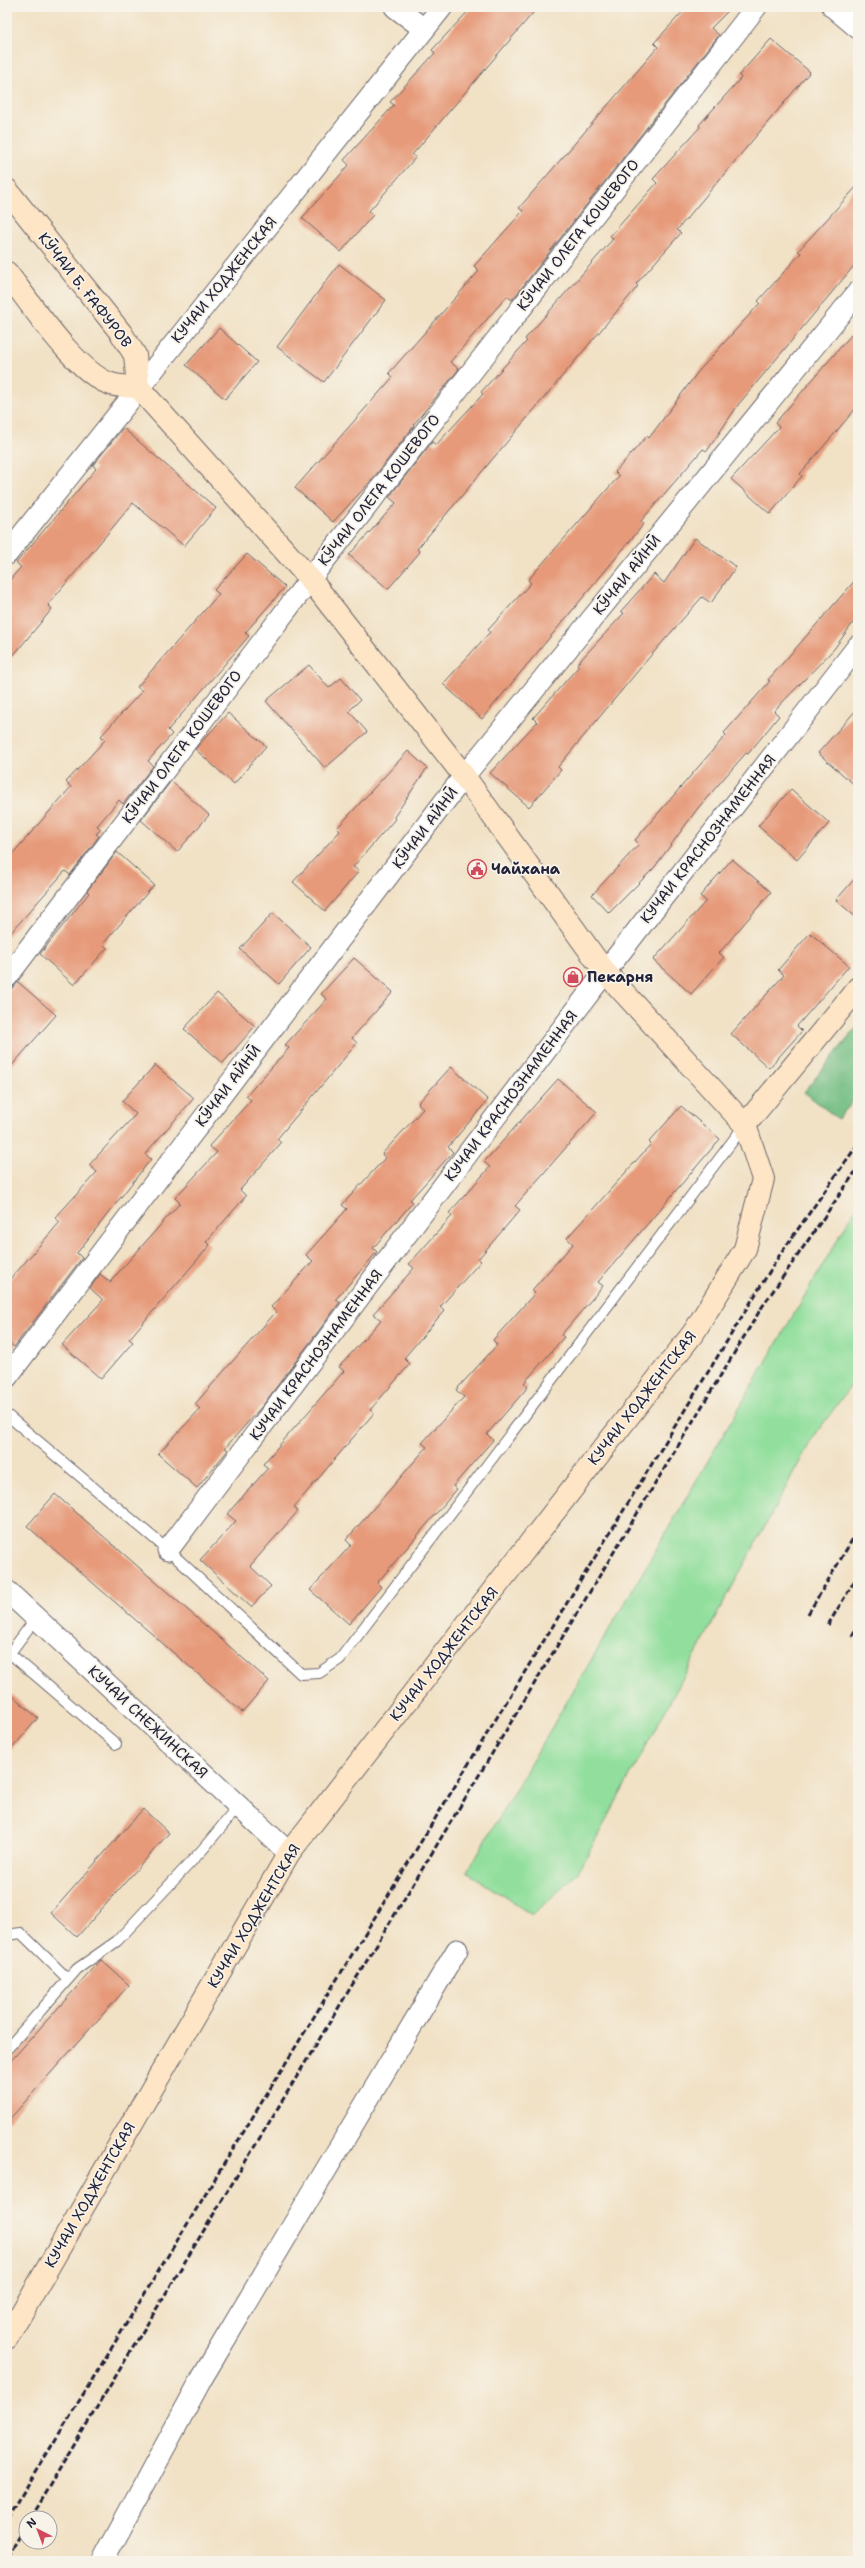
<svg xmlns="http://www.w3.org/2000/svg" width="865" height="2568" viewBox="0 0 865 2568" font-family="'Shantell Sans',sans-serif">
<rect width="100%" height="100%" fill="#f7f3e8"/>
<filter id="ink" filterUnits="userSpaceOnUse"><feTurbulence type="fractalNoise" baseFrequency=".025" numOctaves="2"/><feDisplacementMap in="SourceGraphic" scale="8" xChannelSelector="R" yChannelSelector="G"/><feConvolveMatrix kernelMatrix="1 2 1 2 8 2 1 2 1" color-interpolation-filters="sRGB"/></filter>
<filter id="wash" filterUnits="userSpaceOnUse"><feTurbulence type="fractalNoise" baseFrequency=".012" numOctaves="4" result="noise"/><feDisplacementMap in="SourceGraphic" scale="16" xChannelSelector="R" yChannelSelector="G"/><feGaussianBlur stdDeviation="0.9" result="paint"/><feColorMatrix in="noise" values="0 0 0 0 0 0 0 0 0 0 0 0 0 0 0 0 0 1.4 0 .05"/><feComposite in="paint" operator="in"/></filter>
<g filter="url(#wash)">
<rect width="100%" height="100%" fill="#f1e1c5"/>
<!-- green -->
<path fill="#92df9d" stroke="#5a806c" d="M858 1205V1376L812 1439 577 1874 532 1915 467 1872Z"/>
<!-- forest -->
<path fill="#75be84" stroke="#4c7060" d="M858 1026V1096L838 1119 804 1092Z"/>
<g id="blocks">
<!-- building -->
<g fill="#e69a79">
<path d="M472 7H538L412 155 416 157 369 211 373 215 341 252 302 218 349 165 344 160 394 105 390 102 435 53 432 50Z"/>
<path d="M687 7H732L711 28 719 35 512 300 507 296 450 362 459 369 413 425 414 426 371 481 333 522 295 488 393 377 389 373 479 271 474 266 523 211 519 208 658 47 654 43Z"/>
<path d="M771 39 810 72 677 230 681 233 636 284 638 286 417 549 420 552 388 589 349 555 396 503 389 497 432 442 436 445 483 394 481 392 527 341 525 339 613 239 610 236 657 183 653 179 700 127 699 125 741 78 739 75Z"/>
<path d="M858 185V261L738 405 707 451 703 449 641 521 644 524 482 719 443 684 490 632 488 630 531 583 528 580 619 476 615 472 647 436 649 438 697 373 760 303 758 301 801 253 798 251Z"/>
<path d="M339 264 386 300 324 382 277 347Z"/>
<path d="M858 327V406L800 474 802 476 770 514 731 479 779 427 775 423Z"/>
<path d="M219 328 257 362 225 399 186 365Z"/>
<path d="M123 428 216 508 184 546 133 503 48 605 52 609 7 663V583L21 567 16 563 96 469 93 465Z"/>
<path d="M695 538 736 567 711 603 702 597 647 660 558 767 561 770 529 807 490 773 537 722 533 718 579 666 577 664 624 613 621 611 654 574 664 583Z"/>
<path d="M247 554 285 587 245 633 249 636 168 730 172 734 148 761 153 766 123 804 119 800 97 826 101 829 96 834 99 836 70 875 65 871 7 937V860L71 787 66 782 105 740 101 736 142 691 137 687 219 594 214 590Z"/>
<path d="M858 577V616L834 649 774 711 779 716 748 754 746 753 698 808 654 868 609 913 592 895 639 844 635 840 726 735 724 733 770 681 768 680Z"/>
<path d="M309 665 329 688 341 678 360 700 349 711 367 732 325 768 266 701Z"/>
<path d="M858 708V788L818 753Z"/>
<path d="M228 713 266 746 234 784 195 749Z"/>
<path d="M408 751 427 768 394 817 395 819 353 867 359 871 325 911 293 882 340 831 337 828Z"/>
<path d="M171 781 209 815 177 852 141 820Z"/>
<path d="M791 789 829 823 797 860 758 826Z"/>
<path d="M117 852 154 885 103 944 107 948 74 985 40 954 89 893 87 891Z"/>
<path d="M732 859 771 892 719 953 724 957 691 994 653 960 706 901 700 896Z"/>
<path d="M858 875V919L836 900Z"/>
<path d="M273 913 311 947 279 984 240 949Z"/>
<path d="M810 933 849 966 797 1026 802 1031 769 1068 731 1034 784 975 778 970Z"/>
<path d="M354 958 393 992 352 1038 357 1043 277 1139 281 1143 240 1190 246 1196 206 1242 210 1245 129 1339 133 1342 101 1379 62 1345 103 1300 90 1288 100 1274 110 1282 180 1203 175 1198 217 1152 209 1146 251 1100 246 1096 289 1048 285 1045 327 999 321 994Z"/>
<path d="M18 982 56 1015 7 1071V994Z"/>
<path d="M217 993 255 1026 223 1063 184 1029Z"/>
<path d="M155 1065 194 1098 145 1154 151 1159 77 1253 82 1258 14 1347 7 1341V1283L60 1222 55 1218 97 1172 89 1165 136 1114 122 1101Z"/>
<path d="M451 1067 488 1100 448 1147 453 1152 410 1200 413 1202 373 1248 377 1252 336 1299 340 1302 263 1405 225 1448 228 1450 197 1488 158 1454 200 1409 195 1404 276 1312 271 1307 313 1261 306 1255 347 1209 342 1205 385 1158 382 1154 423 1109 418 1103Z"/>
<path d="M558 1079 597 1112 515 1206 520 1210 478 1259 481 1261 440 1307 444 1311 404 1358 410 1364 370 1410 374 1413 294 1507 298 1511 250 1566 271 1586 251 1607 200 1560 236 1521 227 1514 268 1468 263 1464 344 1371 339 1367 381 1320 373 1314 414 1268 409 1264 452 1216 449 1213 490 1167 484 1162Z"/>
<path d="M681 1106 720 1139 598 1282 603 1286 561 1335 564 1337 524 1383 528 1387 487 1434 493 1440 453 1486 457 1489 377 1583 381 1587 349 1624 310 1590 351 1545 346 1540 427 1447 422 1443 464 1397 456 1390 497 1345 493 1340 535 1293 532 1290 573 1244 567 1238 651 1144 649 1142Z"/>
<path d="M55 1494 269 1681 242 1712 27 1526Z"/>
<path d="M7 1691 38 1718 7 1754Z"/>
<path d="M143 1809 169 1833 77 1937 51 1913Z"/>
<path d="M101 1960 129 1985 7 2122V2065Z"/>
</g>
</g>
</g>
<g filter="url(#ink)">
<use href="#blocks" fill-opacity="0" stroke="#6a656b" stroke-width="1"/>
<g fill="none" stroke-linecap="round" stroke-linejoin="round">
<defs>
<g id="lane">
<path d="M7 1415 168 1550 301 1674 319 1673 340 1659 744 1126"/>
<path d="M7 1651 116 1744"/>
<path d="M7 1657 36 1618"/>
<path d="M7 1935 21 1933 68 1979"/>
<path d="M7 2049 77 1969 117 1941 203 1849 238 1807"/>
</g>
<g id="street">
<path d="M395 7 424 29"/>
<path d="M833 7 858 28"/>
<path d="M7 554 442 7"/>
<path d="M7 977 310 579 756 7"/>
<path d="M7 1377 464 776 858 292"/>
<path d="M168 1550 605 972 858 646"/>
<path d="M7 1591 289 1853"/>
<path d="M103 2561 202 2378 457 1950"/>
</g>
<g id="secondary">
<path d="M7 190 121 333 135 355 138 387"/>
<path d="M7 273C30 302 76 373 111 384 119 387 130 386 138 387"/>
<path d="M745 1125 858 988"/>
<path d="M7 2338 289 1853 694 1332 745 1249 763 1179 745 1125 605 972 464 776 310 579 138 387"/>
</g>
</defs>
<!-- lane casing -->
<use href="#lane" stroke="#6a656b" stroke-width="12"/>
<!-- street casing -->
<use href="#street" stroke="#6a656b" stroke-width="23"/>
<!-- secondary casing -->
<use href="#secondary" stroke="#6a656b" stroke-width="24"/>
<!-- lane -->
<use href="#lane" stroke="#fff" stroke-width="10"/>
<!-- street -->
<use href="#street" stroke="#fff" stroke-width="21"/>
<!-- secondary -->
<use href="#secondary" stroke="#fde5c5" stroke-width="22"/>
<!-- rail -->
<g stroke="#22223b" stroke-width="3" stroke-dasharray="6 3" stroke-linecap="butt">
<path d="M808 1614 858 1530"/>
<path d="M828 1625 858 1575"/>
<path d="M852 1636 858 1625"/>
<path d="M30 2518 762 1307 858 1168"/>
<path d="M7 2519 779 1256 858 1144"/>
<path d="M7 2556 26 2524"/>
</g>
</g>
</g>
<!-- icons -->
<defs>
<symbol id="civic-ring" viewBox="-11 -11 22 22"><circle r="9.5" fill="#f7f3e8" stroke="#d1495b" stroke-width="1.5"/><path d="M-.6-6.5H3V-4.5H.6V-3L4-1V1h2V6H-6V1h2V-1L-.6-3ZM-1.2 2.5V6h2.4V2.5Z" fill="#d1495b"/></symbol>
<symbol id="shop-ring" viewBox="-11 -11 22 22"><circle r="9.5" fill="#f7f3e8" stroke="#d1495b" stroke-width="1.5"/><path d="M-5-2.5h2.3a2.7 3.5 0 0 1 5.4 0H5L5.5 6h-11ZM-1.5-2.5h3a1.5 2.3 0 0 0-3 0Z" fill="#d1495b"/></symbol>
</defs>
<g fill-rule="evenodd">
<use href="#civic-ring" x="466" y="858" width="22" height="22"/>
<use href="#shop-ring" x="562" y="966" width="22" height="22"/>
</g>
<g text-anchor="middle" stroke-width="3.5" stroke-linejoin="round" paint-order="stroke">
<!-- street labels -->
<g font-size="15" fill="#22223b" stroke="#f7f3e8">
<text transform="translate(578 235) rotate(-52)" y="5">КӮЧАИ ОЛЕГА КОШЕВОГО</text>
<text transform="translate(224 280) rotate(-51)" y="5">КУЧАИ ХОДЖЕНСКАЯ</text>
<text transform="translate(85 290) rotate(52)" y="5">КӮЧАИ Б. ҒАФУРОВ</text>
<text transform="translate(379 490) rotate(-52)" y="5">КӮЧАИ ОЛЕГА КОШЕВОГО</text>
<text transform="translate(627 575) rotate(-51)" y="5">КӮЧАИ АЙНӢ</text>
<text transform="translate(182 747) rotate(-53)" y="5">КӮЧАИ ОЛЕГА КОШЕВОГО</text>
<text transform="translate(425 828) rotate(-53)" y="5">КӮЧАИ АЙНӢ</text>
<text transform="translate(708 839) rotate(-52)" y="5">КУЧАИ КРАСНОЗНАМЕННАЯ</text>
<text transform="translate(228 1086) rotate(-53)" y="5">КӮЧАИ АЙНӢ</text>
<text transform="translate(511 1096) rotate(-53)" y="5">КУЧАИ КРАСНОЗНАМЕННАЯ</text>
<text transform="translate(316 1355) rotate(-53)" y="5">КУЧАИ КРАСНОЗНАМЕННАЯ</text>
<text transform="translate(642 1398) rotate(-52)" y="5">КУЧАИ ХОДЖЕНТСКАЯ</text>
<text transform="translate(444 1654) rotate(-52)" y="5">КУЧАИ ХОДЖЕНТСКАЯ</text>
<text transform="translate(148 1722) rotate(43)" y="5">КУЧАИ СНЕЖИНСКАЯ</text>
<text transform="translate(254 1916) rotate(-59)" y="5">КУЧАИ ХОДЖЕНТСКАЯ</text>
<text transform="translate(90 2195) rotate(-60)" y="5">КУЧАИ ХОДЖЕНТСКАЯ</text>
</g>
<!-- poi labels -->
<g font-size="15" font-weight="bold" fill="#22223b" stroke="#f7f3e8" text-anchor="start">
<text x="491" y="874">Чайхана</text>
<text x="587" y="982">Пекарня</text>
</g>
</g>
<!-- margin -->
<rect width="865" height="2568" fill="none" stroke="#f7f3e8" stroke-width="24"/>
<!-- north arrow -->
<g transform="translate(38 2530) rotate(318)"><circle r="19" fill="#f7f3e8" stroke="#a29fa3"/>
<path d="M0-3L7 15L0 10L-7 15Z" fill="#d1495b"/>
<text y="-6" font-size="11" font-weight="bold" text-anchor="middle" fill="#22223b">N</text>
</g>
</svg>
